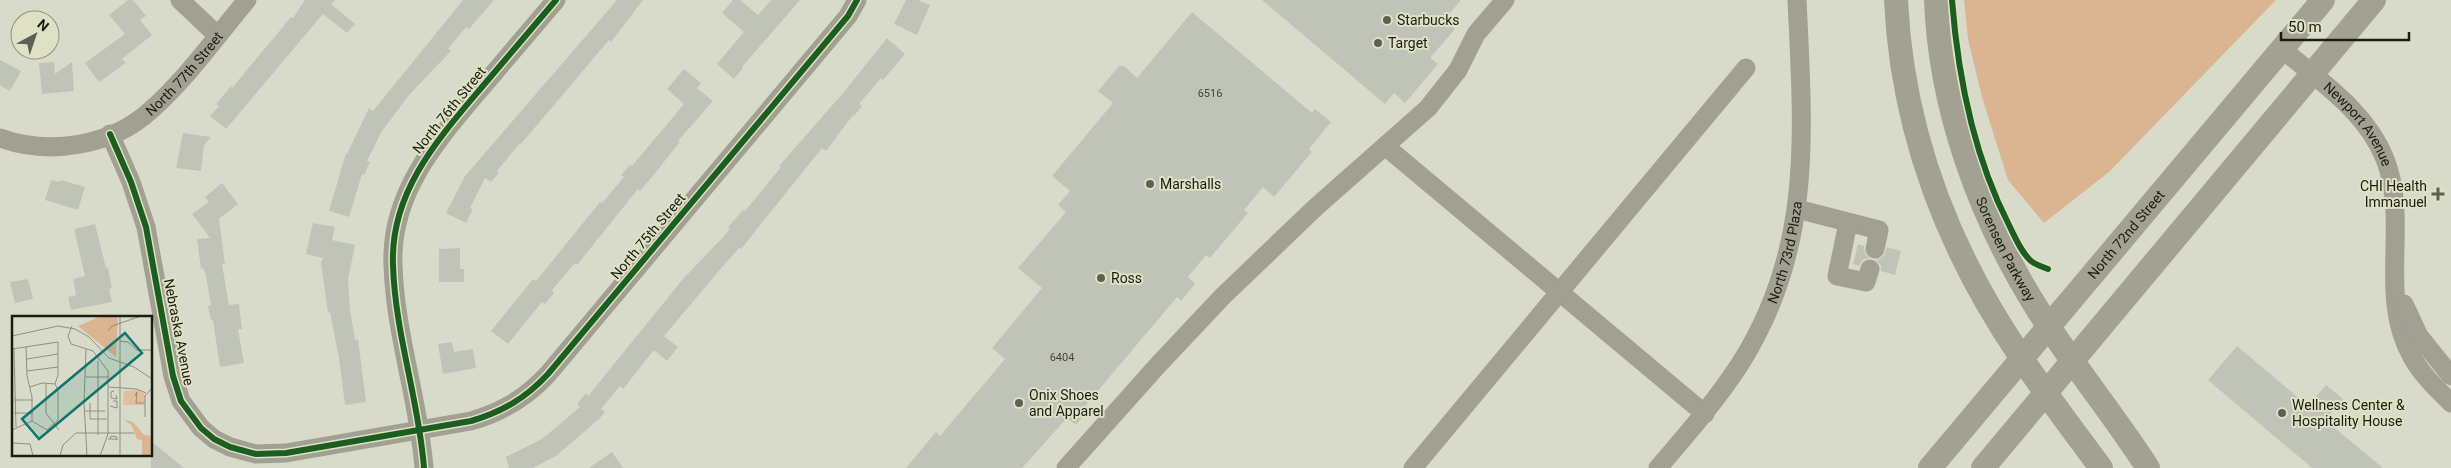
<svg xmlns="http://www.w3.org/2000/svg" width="2451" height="468" viewBox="0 0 2451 468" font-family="Roboto,sans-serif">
<rect width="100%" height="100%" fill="#d9dbca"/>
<!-- forest -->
<path fill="#dbb492" d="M1964 0H2276L2109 172 2044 223 2008 180 1982 97 1968 39Z"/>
<!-- building -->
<g fill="#c0c4b8">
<path d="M128 0H133L146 16 140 20 152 35 122 59 126 63 99 82 85 63 125 34 109 15Z"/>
<path d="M305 0H335L331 4 355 24 347 33 323 14 226 129 210 116 219 106 216 104 231 86 232 88 291 17 293 18Z"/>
<path d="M463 0H494L469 29 466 27 448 49 451 51 409 95 382 131 367 161 370 162 364 175 362 174 349 217 329 211 346 153 347 154 369 108 373 111Z"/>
<path d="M617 0H643L611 42 609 40 521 144 520 143 497 171 499 173 491 182 485 178 470 208 473 209 466 223 446 213 465 176Z"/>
<path d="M733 0H740L758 15 771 0H800L742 67 743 68 734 79 717 64 744 32 722 13Z"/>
<path d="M906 0H918L930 5 917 35 894 24Z"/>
<path d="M1262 0H1461L1444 20 1455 29 1430 58 1438 64 1405 103 1394 93 1385 104Z"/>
<path d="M1192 12 1312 113 1315 109 1331 122 1309 149 1312 152 1274 197 1263 187 1244 210 1248 213 1210 258 1206 255 1188 277 1195 284 1181 301 1177 297 1086 405 1090 408 1076 425 1067 418 1022 468H906L936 432 940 436 1005 359 992 348 1042 288 1018 268 1066 212 1058 205 1070 191 1052 176 1113 103 1098 91 1119 66H1124L1137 78Z"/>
<path d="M887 38 905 54 883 80 881 78 859 104 862 106 854 116 853 115 826 151 822 148 741 249 739 248 717 273 664 336 678 347 667 361 654 350 623 389 620 386 601 409 605 412 599 419 556 456 533 468H509L506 457 542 439 580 407 577 404 586 393 588 396 683 279 725 235 730 228 728 227 743 210 745 211 781 167 779 166 844 92Z"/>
<path d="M0 60 21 71 10 91 0 85Z"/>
<path d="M54 62 55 74 72 62 74 91 42 94 39 63Z"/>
<path d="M684 69 701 83 697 88 713 101 678 141 680 142 651 178 640 191 638 189 577 265 575 263 552 290 554 293 545 304 542 302 508 344 491 331 533 279 536 281 600 202 602 203 624 177 621 175 630 165 632 166 684 104 667 89Z"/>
<path d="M183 133 211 137 204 145 201 171 176 168Z"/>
<path d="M51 180 60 182 61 180 85 187 78 210 45 200Z"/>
<path d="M222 183 238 204 219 219 225 264H222L229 305 239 304 242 329H238L244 363 220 367 213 320H211L208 306 211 305 206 276 203 268 201 269 197 239 210 238 192 214 209 202 205 197Z"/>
<path d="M313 223 335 227 332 240 355 245 348 279 350 310 355 340 358 339 366 402 345 405 339 358 330 312 328 313 321 263 323 258 306 254Z"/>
<path d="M95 224 106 268H108L112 288 109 289 112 302 71 310 68 297 76 295 73 279 85 276 74 229Z"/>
<path d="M1858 244 1864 246 1865 253 1869 258 1863 260 1859 266 1853 264Z"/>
<path d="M1887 247 1901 251 1895 275 1881 271V266L1876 260 1884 256Z"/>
<path d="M460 248V269H464V282H439V249Z"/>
<path d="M28 279 33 299 15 303 10 282Z"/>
<path d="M452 342 454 352 473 349 476 368 443 374 438 344Z"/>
<path d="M2237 346 2308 406 2326 385 2343 399 2325 420 2383 468H2312L2208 380Z"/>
<path d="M151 441 184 468H151Z"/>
<path d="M612 452 623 468H589Z"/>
</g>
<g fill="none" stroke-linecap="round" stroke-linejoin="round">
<!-- minor -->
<g stroke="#a29f93" stroke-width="19">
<path d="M180 0 217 35"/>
<path id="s1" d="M2282 49C2320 81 2366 111 2385 159 2410 222 2377 296 2412 357 2422 375 2437 389 2451 403"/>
<path d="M110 134 131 182 146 227 173 376 181 401 201 428 214 439 230 447 256 454 286 453 471 421C502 412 526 398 548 374L848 16 857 0"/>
<path id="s2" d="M0 138C49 156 112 146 151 110 187 78 216 37 247 0"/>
<path d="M1385 146 1705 414"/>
<path d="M1797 209 1879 230 1875 249"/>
<path d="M1848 223 1837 276 1866 282 1870 269"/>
<path d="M2404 304 2419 336 2451 376"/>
<path d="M424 468C419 400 395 334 393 265 390 192 438 139 482 87 507 58 531 29 556 0"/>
<path d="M1066 468 1158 365 1223 296 1316 207 1428 108 1458 70 1476 34 1505 0"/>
<path d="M1413 468 1746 68"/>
<path id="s3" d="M1658 468C1687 434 1716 401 1740 364 1814 248 1803 131 1797 0"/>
</g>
<!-- major -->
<g stroke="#a3a192" stroke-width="24">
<path d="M1896 0C1902 130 1948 250 2021 357 2046 395 2074 431 2101 468"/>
<path id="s4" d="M1936 0C1940 109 1980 218 2038 310 2072 364 2113 414 2148 468"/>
<path id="s5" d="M1930 468 2323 0"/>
<path d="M1983 468 2374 0"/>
</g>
<defs>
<g id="cycleway">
<path d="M1952 0C1958 77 1973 155 2009 225 2015 237 2021 252 2031 261 2036 265 2043 267 2048 269"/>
<path d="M110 134 131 182 146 227 173 376 181 401 201 428 214 439 230 447 256 454 286 453 471 421C502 412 526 398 548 374L848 16 857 0"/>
<path d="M424 468C419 400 395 334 393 265 390 192 438 139 482 87 507 58 531 29 556 0"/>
</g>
</defs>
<!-- cycleway casing -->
<use href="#cycleway" stroke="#dfe1c4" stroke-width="9"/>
<!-- cycleway -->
<use href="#cycleway" stroke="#1b5e20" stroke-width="6"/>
</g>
<!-- markers -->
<g fill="#5e6052" stroke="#dfe1c4" stroke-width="2">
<circle cx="1387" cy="20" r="5"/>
<circle cx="1378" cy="43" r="5"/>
<circle cx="1150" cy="184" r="5"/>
<path d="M2435.5 186.5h5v5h5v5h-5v5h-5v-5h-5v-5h5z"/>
<circle cx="1101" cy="278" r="5"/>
<circle cx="1019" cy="403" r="5"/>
<circle cx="2282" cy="413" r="5"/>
</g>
<g text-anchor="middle" stroke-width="4" stroke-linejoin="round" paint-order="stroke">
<!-- number labels -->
<g font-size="11" fill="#45473c">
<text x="1210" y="97">6516</text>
<text x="1062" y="361">6404</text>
</g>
<!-- poi labels -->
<g font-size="14" fill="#1c1d12" stroke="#dfe1c4" text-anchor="start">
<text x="1397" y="25">Starbucks</text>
<text x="1388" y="48">Target</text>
<text x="1160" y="189">Marshalls</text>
<text x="2427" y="191" text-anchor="end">CHI Health<tspan x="2427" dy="16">Immanuel</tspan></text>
<text x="1111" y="283">Ross</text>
<text x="1029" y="400">Onix Shoes<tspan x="1029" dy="16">and Apparel</tspan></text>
<text x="2292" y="410">Wellness Center &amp;<tspan x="2292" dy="16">Hospitality House</tspan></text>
</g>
<!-- street labels -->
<g font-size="14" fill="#1c1d12" stroke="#dfe1c4">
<text dy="5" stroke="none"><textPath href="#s2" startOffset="210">North 77th Street</textPath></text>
<text transform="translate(449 110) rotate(-51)" y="5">North 76th Street</text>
<text dy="5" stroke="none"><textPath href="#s1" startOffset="108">Newport Avenue</textPath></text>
<text dy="5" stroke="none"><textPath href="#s5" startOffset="305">North 72nd Street</textPath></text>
<text transform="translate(648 236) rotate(-50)" y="5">North 75th Street</text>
<text dy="5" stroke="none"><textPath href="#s4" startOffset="261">Sorensen Parkway</textPath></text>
<text dy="5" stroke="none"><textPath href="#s3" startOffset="254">North 73rd Plaza</textPath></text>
<text transform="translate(179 332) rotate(79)" y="5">Nebraska Avenue</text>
</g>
</g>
<!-- overview -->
<g transform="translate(12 316)">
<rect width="140" height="140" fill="#d9dbca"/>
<path d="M125 74 133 78 132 89H111L112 75Z" fill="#e3be9d"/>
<path d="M89 0H106L104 41 66 10ZM112 103 121 106 132 119 140 120V140H130V124L125 123 120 110Z" fill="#dbb492"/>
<path fill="none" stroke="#8d8f80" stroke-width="1" d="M108 0V140M60 10 56 20 59 28 81 35 96 55V118L88 140M96 15 100 10 129 0M0 20 46 10 63 13 77 21 97 42 122 51 140 63M108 25 116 26 125 34H140M14 31 15 60 20 81V105M0 33 46 26V59L43 68M2 33 4 111M74 33 72 87 75 140M15 43 46 38M15 55 46 51M74 61H97M34 67V97L47 114M18 71 30 67 43 68M97 71 124 73 134 77M102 75 99 76V82L105 83 104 79M123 80 125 76 124 87H133M2 84H21M78 87V103H95M98 90 105 92V85H101M72 95H93M2 97H21M133 101V80L140 72M20 105 35 114 46 104V74L43 68M0 114 20 105M86 119V45M96 123H103L105 124V121L99 120 98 123M0 127 18 128 21 140M48 140 51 129 64 117H122"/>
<path fill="#0f766e" fill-opacity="0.15" stroke="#0f766e" stroke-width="2.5" d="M113 17 130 37 27 123 10 103Z"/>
<rect width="140" height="140" fill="none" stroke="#1c1d12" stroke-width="2.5"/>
</g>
<!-- north arrow -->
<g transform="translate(35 35) rotate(40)"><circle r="24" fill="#dfe1c4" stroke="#91937d"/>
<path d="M0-4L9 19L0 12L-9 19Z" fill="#5e6052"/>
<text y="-8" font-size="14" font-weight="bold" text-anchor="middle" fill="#1c1d12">N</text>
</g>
<!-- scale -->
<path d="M2281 32v8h128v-8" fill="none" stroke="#1c1d12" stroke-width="2.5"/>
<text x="2288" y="32" font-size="15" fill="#1c1d12" stroke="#dfe1c4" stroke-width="4" paint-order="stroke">50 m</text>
</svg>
